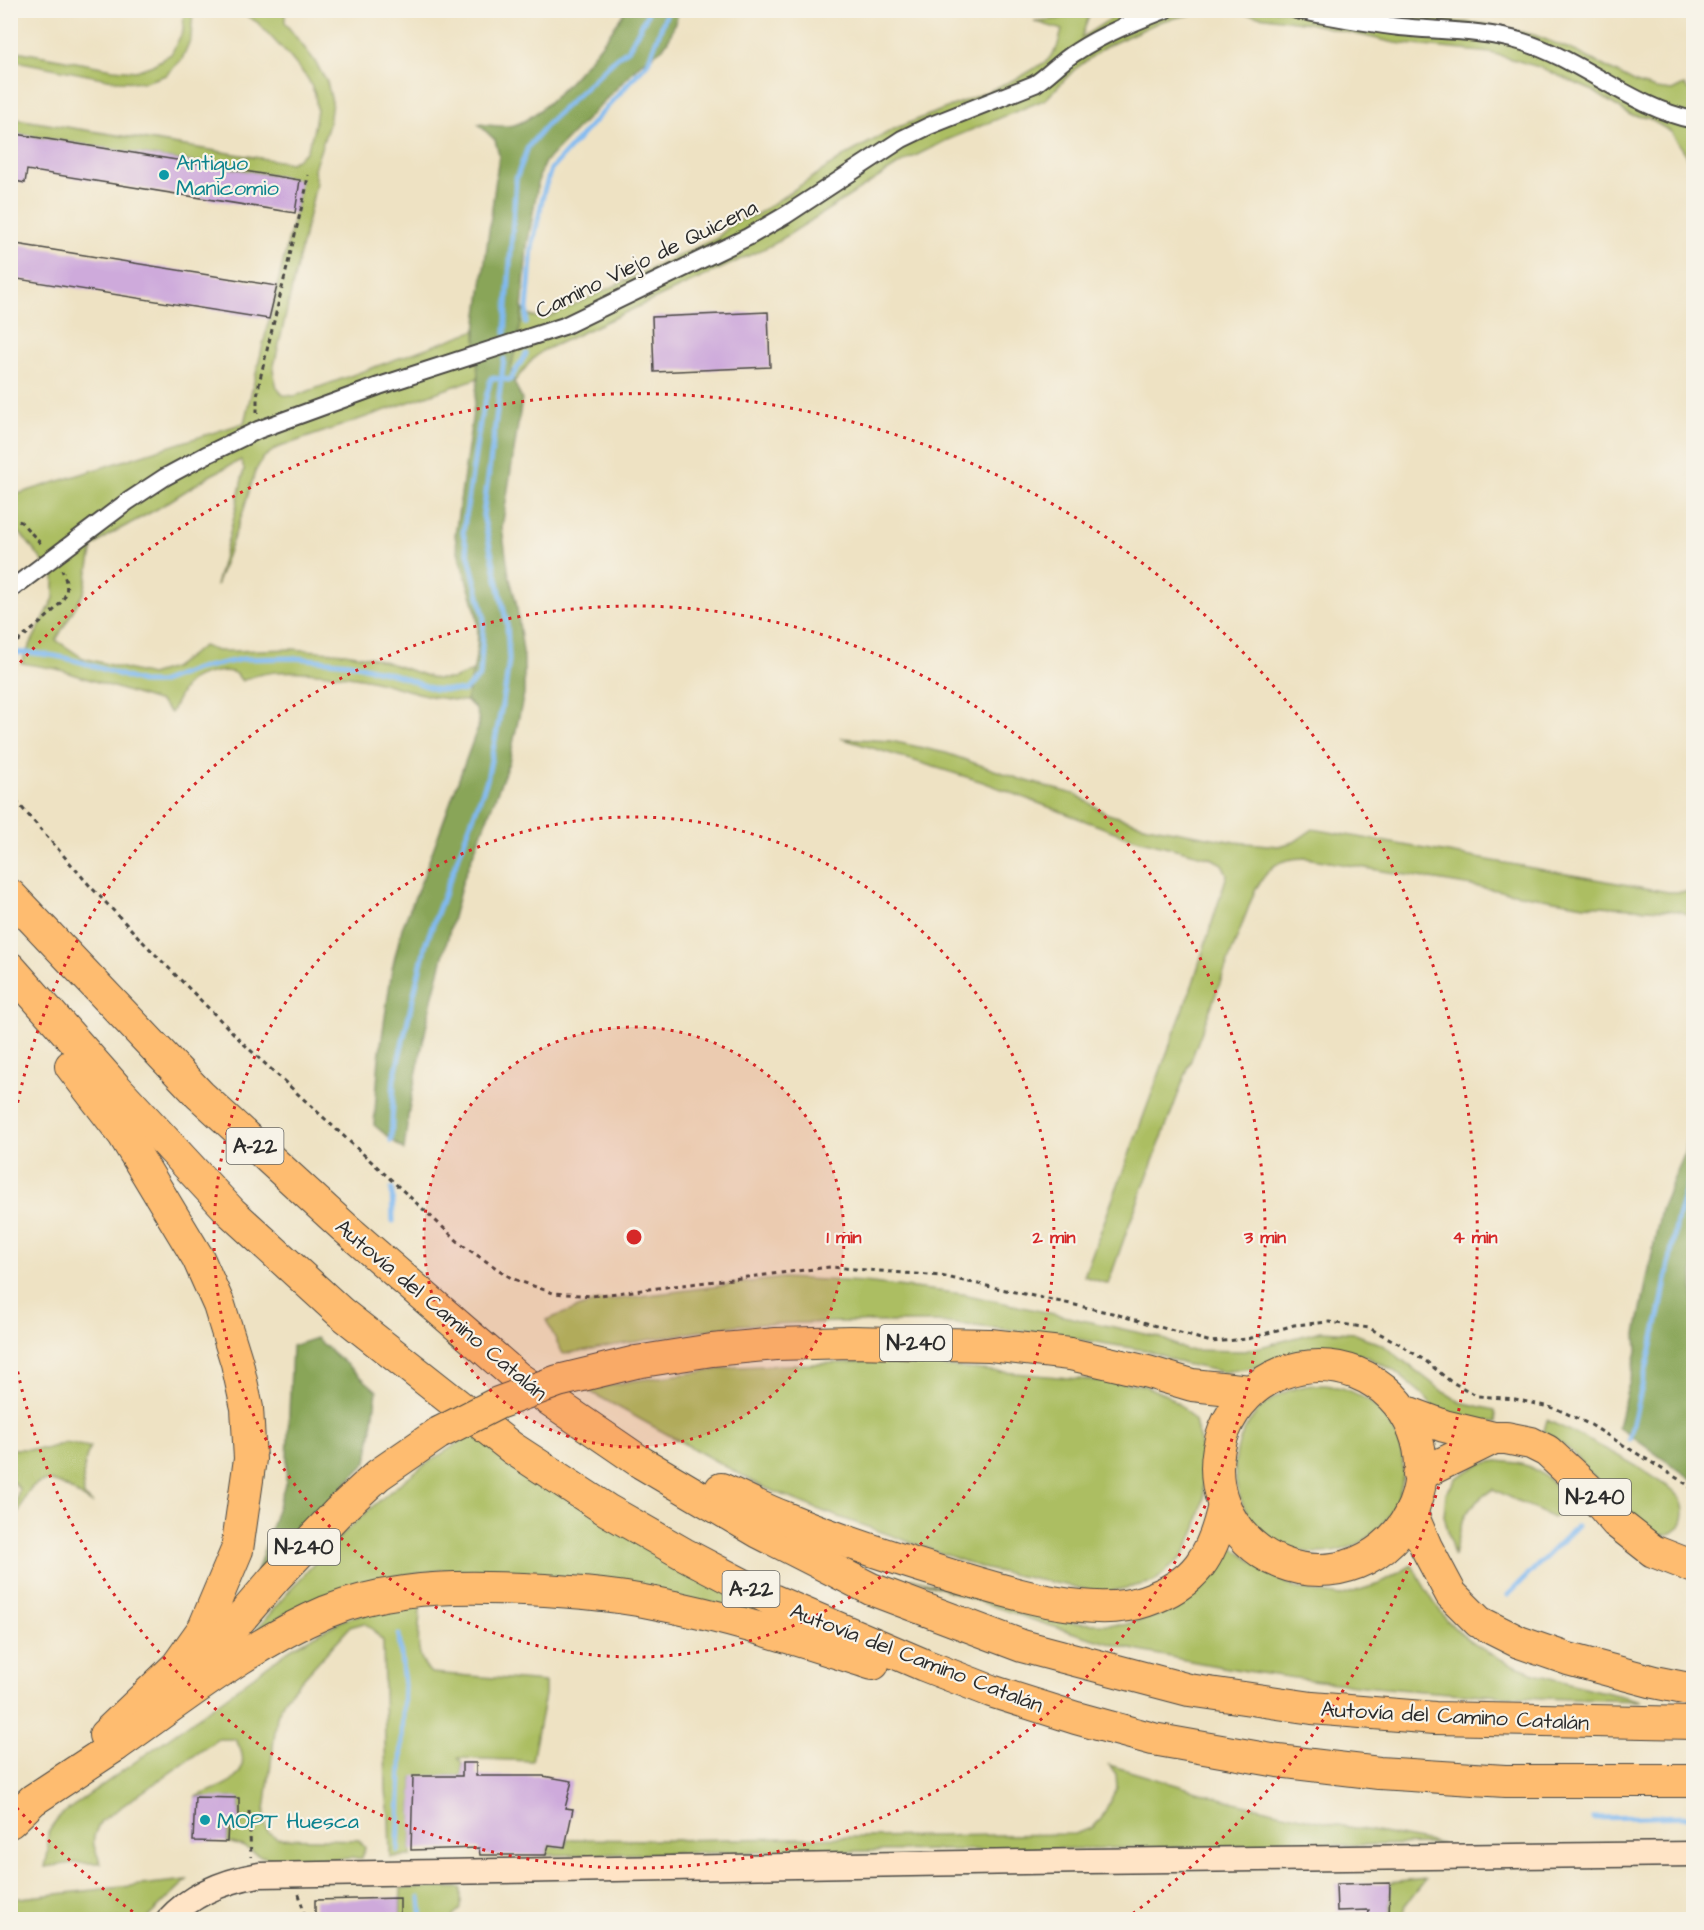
<svg xmlns="http://www.w3.org/2000/svg" width="1704" height="1930" viewBox="0 0 1704 1930" font-family="'Architects Daughter',sans-serif">
<rect width="100%" height="100%" fill="#f7f3e8"/>
<filter id="ink" filterUnits="userSpaceOnUse"><feTurbulence type="fractalNoise" baseFrequency=".0167" numOctaves="2"/><feDisplacementMap in="SourceGraphic" scale="12" xChannelSelector="R" yChannelSelector="G"/><feConvolveMatrix kernelMatrix="1 2 1 2 8 2 1 2 1" color-interpolation-filters="sRGB"/></filter>
<filter id="wash" filterUnits="userSpaceOnUse"><feTurbulence type="fractalNoise" baseFrequency=".008" numOctaves="4" result="noise"/><feDisplacementMap in="SourceGraphic" scale="24" xChannelSelector="R" yChannelSelector="G"/><feGaussianBlur stdDeviation="1.35" result="paint"/><feColorMatrix in="noise" values="0 0 0 0 0 0 0 0 0 0 0 0 0 0 0 0 0 1.4 0 .05"/><feComposite in="paint" operator="in"/></filter>
<g filter="url(#wash)">
<rect width="100%" height="100%" fill="#eee2c3"/>
<!-- green -->
<g fill="#acbe62" stroke="#6c7446" stroke-width="1.5">
<path d="M268 10 285 11V23L314 60 327 82 332 102 329 124 314 169 316 184 273 370 277 388 283 395 295 396 476 330 478 378 277 448 263 458 255 472 244 509 216 586 235 513 244 469 241 460 211 475 157 509 107 536 93 547 84 592 56 640 83 658 150 675 173 668 203 646 217 651H232L292 649 345 653 374 658 436 679H453L473 671 466 701C432 699 406 689 375 681 352 675 329 674 306 672 283 671 262 671 242 681 240 679 238 675 236 674 226 667 195 675 187 684 180 692 176 703 171 713L160 702 57 669 21 663 54 598V575L21 534 11 530V496L244 423 295 213 300 180 11 133 10 118 291 163 306 152 313 133 317 110 315 94 308 79 289 56 257 22 243 14 231 11Z"/>
<path d="M1127 10H1362L1401 17 1487 24 1534 35 1577 52 1636 83 1656 89 1672 91 1684 85 1693 94V169L1686 154 1671 132 1648 118 1630 115 1593 91 1539 67 1491 53 1395 43 1308 23 1236 13H1198L1161 21 1105 47 1074 70 1046 99 947 140 901 163 774 244 542 351 531 361 514 382 511 368 521 323 522 309 531 316 544 319 717 238 733 223 756 215 846 155 896 128 987 92 1022 76 1047 61 1057 48 1062 30 1034 21 1059 19 1067 11H1091L1081 38 1115 16Z"/>
<path d="M184 11H195L193 12 191 38 182 59 166 75 145 82 118 81 11 60V50L113 69 136 71 153 65 171 54 183 31Z"/>
<path d="M840 738 891 741 946 753 1020 779 1077 795 1105 813 1147 826 1235 842 1278 846 1294 842 1313 829 1668 892H1690L1693 890V916L1679 911 1584 905 1306 858C1276 858 1270 867 1255 890L1126 1233 1108 1284 1084 1276 1193 983 1227 875 1222 864 1211 858 1125 836 983 782Z"/>
<path d="M782 1278 864 1282 963 1294 1159 1337 1186 1350 1245 1351 1321 1331 1353 1333 1383 1345 1441 1390 1460 1402 1495 1410 1497 1422 1460 1420 1437 1411 1422 1394 1393 1370 1365 1356 1339 1350 1310 1351 1252 1368 1223 1372 1184 1364 1150 1351 1041 1333 936 1322H841L737 1325 563 1354 546 1320 594 1302Z"/>
<path d="M886 1361 1143 1385 1166 1395 1182 1407 1195 1421 1200 1441 1204 1498 1196 1528 1183 1556 1154 1582 1103 1593 986 1569 825 1512 763 1487 587 1390 631 1381 737 1367Z"/>
<circle cx="1319" cy="1469" r="84"/>
<path d="M1547 1420C1583 1438 1621 1455 1655 1478 1661 1482 1668 1486 1674 1491 1694 1509 1682 1543 1653 1533L1589 1472 1571 1451 1544 1431Z"/>
<path d="M472 1434 822 1636 541 1576 441 1570 372 1580 295 1608 251 1636C299 1578 350 1521 411 1475 430 1460 452 1448 472 1434Z"/>
<path d="M65 1443 90 1447C83 1465 82 1478 84 1496L93 1504C82 1498 71 1489 60 1484 25 1469 20 1513 11 1537V1529L19 1489 15 1483 11 1482V1449H45Z"/>
<path d="M1497 1461C1505 1462 1513 1462 1521 1464 1544 1469 1558 1489 1571 1507L1553 1518 1493 1489C1462 1509 1461 1522 1454 1556L1444 1516 1446 1494 1456 1478 1479 1464Z"/>
<path d="M1232 1547 1257 1565 1295 1588 1340 1596 1379 1584 1412 1565C1422 1583 1433 1603 1447 1620 1493 1672 1576 1684 1641 1701 1488 1697 1335 1690 1185 1660 1163 1655 1141 1652 1119 1646 1049 1627 981 1602 912 1578L1011 1607 1075 1623 1123 1625 1168 1612 1197 1590Z"/>
<path d="M420 1604C421 1628 411 1655 431 1673L545 1682V1695L532 1761 458 1758 462 1763V1776L413 1777 411 1856 390 1857 389 1817 386 1791 383 1641 372 1629 364 1623 350 1627 285 1698 277 1716 264 1818 268 1832 277 1838 359 1840 365 1848 362 1858 277 1861 258 1855 242 1846 227 1842 228 1823H239V1799L228 1798 207 1807V1797H195C206 1792 227 1786 235 1778 247 1767 243 1750 235 1739H218L101 1821C90 1839 92 1845 101 1863H72L45 1867 48 1852V1833L58 1817 205 1712 289 1650 341 1621 377 1609Z"/>
<path d="M1109 1765 1234 1802 1333 1824 1442 1844 546 1855 549 1845 565 1847 567 1839 663 1840 1074 1834 1092 1828 1101 1819 1117 1787 1116 1774Z"/>
<path d="M1426 1879 1406 1904 1403 1919 1389 1920 1390 1883Z"/>
<path d="M187 1880 146 1919H11V1899Z"/>
<path d="M401 1888H461V1909L450 1919 400 1920Z"/>
</g>
<!-- forest -->
<g fill="#89a558" stroke="#5a6842" stroke-width="1.5">
<path d="M625 11H679L670 37 663 48 640 64 545 162 540 173 527 246 521 323 511 368 514 382 522 399 502 528 509 575 516 601 524 659V694L509 762 462 883 433 995 409 1109 404 1150 374 1125 379 1058 392 969 402 928 423 877 479 724C478 712 476 707 466 701 473 674 482 641 476 612 470 586 458 562 455 535L478 378 476 330 499 155 495 140 478 124C490 125 503 128 514 125 546 117 607 40 625 11Z"/>
<path d="M1693 1093 1694 1480H1693L1618 1427 1637 1351 1636 1334 1661 1209 1684 1155Z"/>
<path d="M316 1338 377 1391 367 1462 256 1575 286 1481 292 1346Z"/>
</g>
<g fill="none" stroke-linecap="round" stroke-linejoin="round">
<!-- stream -->
<g stroke="#80baf1" stroke-width="5">
<path d="M526 323 532 248 544 191 551 169 648 62 668 10"/>
<path d="M505 333 516 179 528 147 550 121 617 57 628 50 647 15V10"/>
<path d="M14 653C59 650 103 670 145 683H159L196 669 243 659 295 658 349 663 396 675 434 689 464 691 480 676 484 616 463 533 480 422 491 378 510 380 526 354"/>
<path d="M391 1141 394 1079 426 943 487 780 505 690 509 660 507 624 483 515 504 359"/>
<path d="M392 1189 393 1221"/>
<path d="M1629 1440 1660 1312 1677 1221 1694 1163"/>
<path d="M1508 1595 1577 1526"/>
<path d="M1593 1818 1694 1816"/>
<path d="M398 1851 404 1685 399 1635"/>
<path d="M420 1898 422 1920"/>
</g>
</g>
<g id="blocks">
<!-- building -->
<g fill="#ceaadb">
<path d="M10 133 300 180 295 213 27 170 25 183 10 180Z"/>
<path d="M16 244 277 286 269 319 11 278Z"/>
<path d="M768 312 770 367 654 372 652 317Z"/>
<path d="M462 1763H476V1776H543L572 1781 565 1808 573 1809 565 1847 549 1845 546 1855H480L479 1848 411 1850 413 1776H462Z"/>
<path d="M195 1797 239 1798V1823H228L227 1842 193 1841Z"/>
<path d="M1390 1883 1389 1920H1368L1369 1910 1337 1911 1336 1884Z"/>
<path d="M400 1898V1920H315V1900Z"/>
</g>
</g>
</g>
<g filter="url(#ink)">
<use href="#blocks" fill-opacity="0" stroke="#484642" stroke-width="1.5"/>
<g fill="none" stroke-linecap="round" stroke-linejoin="round">
<defs>
<g id="street">
<path d="M1296 10C1331 16 1365 23 1400 27 1441 31 1483 30 1523 42 1582 60 1633 108 1694 120"/>
<path d="M10 590 127 502 165 477 206 455 258 430 379 386 564 326 748 237 786 215 902 139 929 126 1035 84C1049 75 1061 61 1076 52 1103 34 1134 22 1165 10"/>
</g>
<path id="secondary" d="M168 1920C192 1893 225 1881 259 1875L1088 1861 1694 1854"/>
<g id="highway">
<path d="M10 895 200 1095 344 1227 518 1378 642 1463 759 1532 871 1589 1022 1646 1189 1690 1312 1708 1435 1718 1694 1723"/>
<path d="M10 968 116 1088 231 1212 340 1312 512 1448 607 1510 684 1554 772 1600 924 1665 991 1691 1076 1718 1153 1739 1278 1761 1379 1773 1505 1781H1694"/>
<path d="M71 1066 124 1135 198 1258 219 1305 237 1363 247 1408 250 1459 237 1550 204 1628 177 1666 105 1735"/>
<path d="M636 1362 712 1350 776 1344 851 1342 990 1345 1070 1354 1148 1372 1192 1385 1250 1391"/>
<circle cx="1319" cy="1468" r="102"/>
<path d="M1404 1411 1444 1426 1494 1438H1506L1531 1443 1547 1451 1587 1488 1616 1522 1653 1551 1694 1567"/>
<path d="M1419 1475 1494 1438"/>
<path d="M721 1489C742 1498 762 1509 783 1517 837 1540 894 1558 950 1575 1004 1591 1091 1620 1145 1601 1196 1584 1213 1555 1224 1505"/>
<path d="M1411 1512 1426 1547 1451 1594 1479 1622 1519 1642 1568 1659 1654 1682 1694 1690"/>
<path d="M198 1668 275 1578 338 1512 378 1475 439 1433"/>
<path d="M115 1746C184 1698 249 1645 326 1612 377 1591 433 1587 487 1588 543 1589 599 1592 654 1603 729 1617 801 1641 873 1664"/>
<path d="M10 1822 33 1800 115 1746 132 1731"/>
</g>
</defs>
<!-- street casing -->
<use href="#street" stroke="#484642" stroke-width="20"/>
<!-- secondary casing -->
<use href="#secondary" stroke="#484642" stroke-width="27"/>
<!-- highway casing -->
<use href="#highway" stroke="#484642" stroke-width="34"/>
<!-- path -->
<g stroke="#484642" stroke-width="3" stroke-dasharray="4.5 4.5" stroke-linecap="butt">
<path d="M257 413V397L260 379 306 189 308 175"/>
<path d="M10 518 21 522 43 546"/>
<path d="M10 647C24 636 62 608 66 593 68 585 65 577 62 570"/>
<path d="M10 794 90 886 146 945 248 1048 462 1245 511 1278 553 1293 592 1296 830 1267 941 1276 1112 1313 1211 1342 1248 1339 1294 1325 1329 1322 1369 1328 1398 1343 1427 1362 1450 1381 1478 1396 1515 1399 1557 1409 1591 1425 1688 1485 1694 1495"/>
<path d="M1690 1541 1694 1534"/>
<path d="M249 1811 251 1857"/>
<path d="M299 1894 306 1920"/>
</g>
<!-- street -->
<use href="#street" stroke="#fff" stroke-width="16"/>
<!-- secondary -->
<use href="#secondary" stroke="#ffe4c6" stroke-width="24"/>
<!-- highway -->
<use href="#highway" stroke="#febc70" stroke-width="32"/>
<defs>
<path id="highway-bridge" d="M439 1433 498 1403 558 1381 636 1362"/>
</defs>
<!-- highway-bridge casing -->
<use href="#highway-bridge" stroke="#484642" stroke-width="34" stroke-linecap="butt"/>
<!-- highway-bridge -->
<use href="#highway-bridge" stroke="#febc70" stroke-width="32"/>
</g>
</g>
<!-- distance rings -->
<circle cx="634" cy="1237" r="210" fill="#d62828" fill-opacity=".12"/>
<g fill="none" stroke="#d62828" stroke-width="3" stroke-dasharray="3 6">
<circle cx="634" cy="1237" r="210"/>
<circle cx="634" cy="1237" r="420"/>
<path d="M11 1138A631 631 0 1 1 11 1336"/>
<path d="M140 1917A841 841 0 0 1 14 1805M14 669A841 841 0 1 1 1128 1917"/>
</g>
<!-- markers -->
<g fill="#0f9aa8" stroke="#f7f3e8" stroke-width="2">
<circle cx="164" cy="175" r="6"/>
<circle cx="205" cy="1820" r="6"/>
</g>
<g text-anchor="middle" stroke-width="4.5" stroke-linejoin="round" paint-order="stroke">
<!-- shield labels -->
<g fill="#f7f3e8" stroke="#686764" stroke-width="1.5">
<rect x="226.5" y="1128" width="57" height="36" rx="4.5"/>
<rect x="880" y="1325" width="72" height="36" rx="4.5"/>
<rect x="1559" y="1479" width="72" height="36" rx="4.5"/>
<rect x="268" y="1529" width="72" height="36" rx="4.5"/>
<rect x="722.5" y="1571" width="57" height="36" rx="4.5"/>
</g>
<g font-size="21" font-weight="bold" fill="#2b2b2b">
<text x="255" y="1153">A-22</text>
<text x="916" y="1350">N-240</text>
<text x="1595" y="1504">N-240</text>
<text x="304" y="1554">N-240</text>
<text x="751" y="1596">A-22</text>
</g>
<!-- culture labels -->
<g font-size="22" fill="#0d838f" stroke="#f7f3e8" text-anchor="start">
<text x="176" y="170">Antiguo<tspan x="176" dy="25">Manicomio</tspan></text>
<text x="217" y="1828">MOPT Huesca</text>
</g>
<!-- street labels -->
<g font-size="22" fill="#2b2b2b" stroke="#f7f3e8">
<text transform="translate(646 258) rotate(-26)" y="8">Camino Viejo de Quicena</text>
<text transform="translate(442 1309) rotate(40)" y="8">Autovía del Camino Catalán</text>
<text transform="translate(917 1657) rotate(21)" y="8">Autovía del Camino Catalán</text>
<text transform="translate(1455 1715) rotate(3)" y="8">Autovía del Camino Catalán</text>
</g>
</g>
<circle cx="634" cy="1237" r="9" fill="#d62828" stroke="#f7f3e8" stroke-width="3"/>
<g font-size="18" text-anchor="middle" font-weight="bold" fill="#d62828" stroke="#f7f3e8" stroke-width="4.5" stroke-linejoin="round" paint-order="stroke">
<text x="844" y="1243">1 min</text>
<text x="1054" y="1243">2 min</text>
<text x="1265" y="1243">3 min</text>
<text x="1475" y="1243">4 min</text>
</g>
<!-- margin -->
<rect width="1704" height="1930" fill="none" stroke="#f7f3e8" stroke-width="36"/>
</svg>
